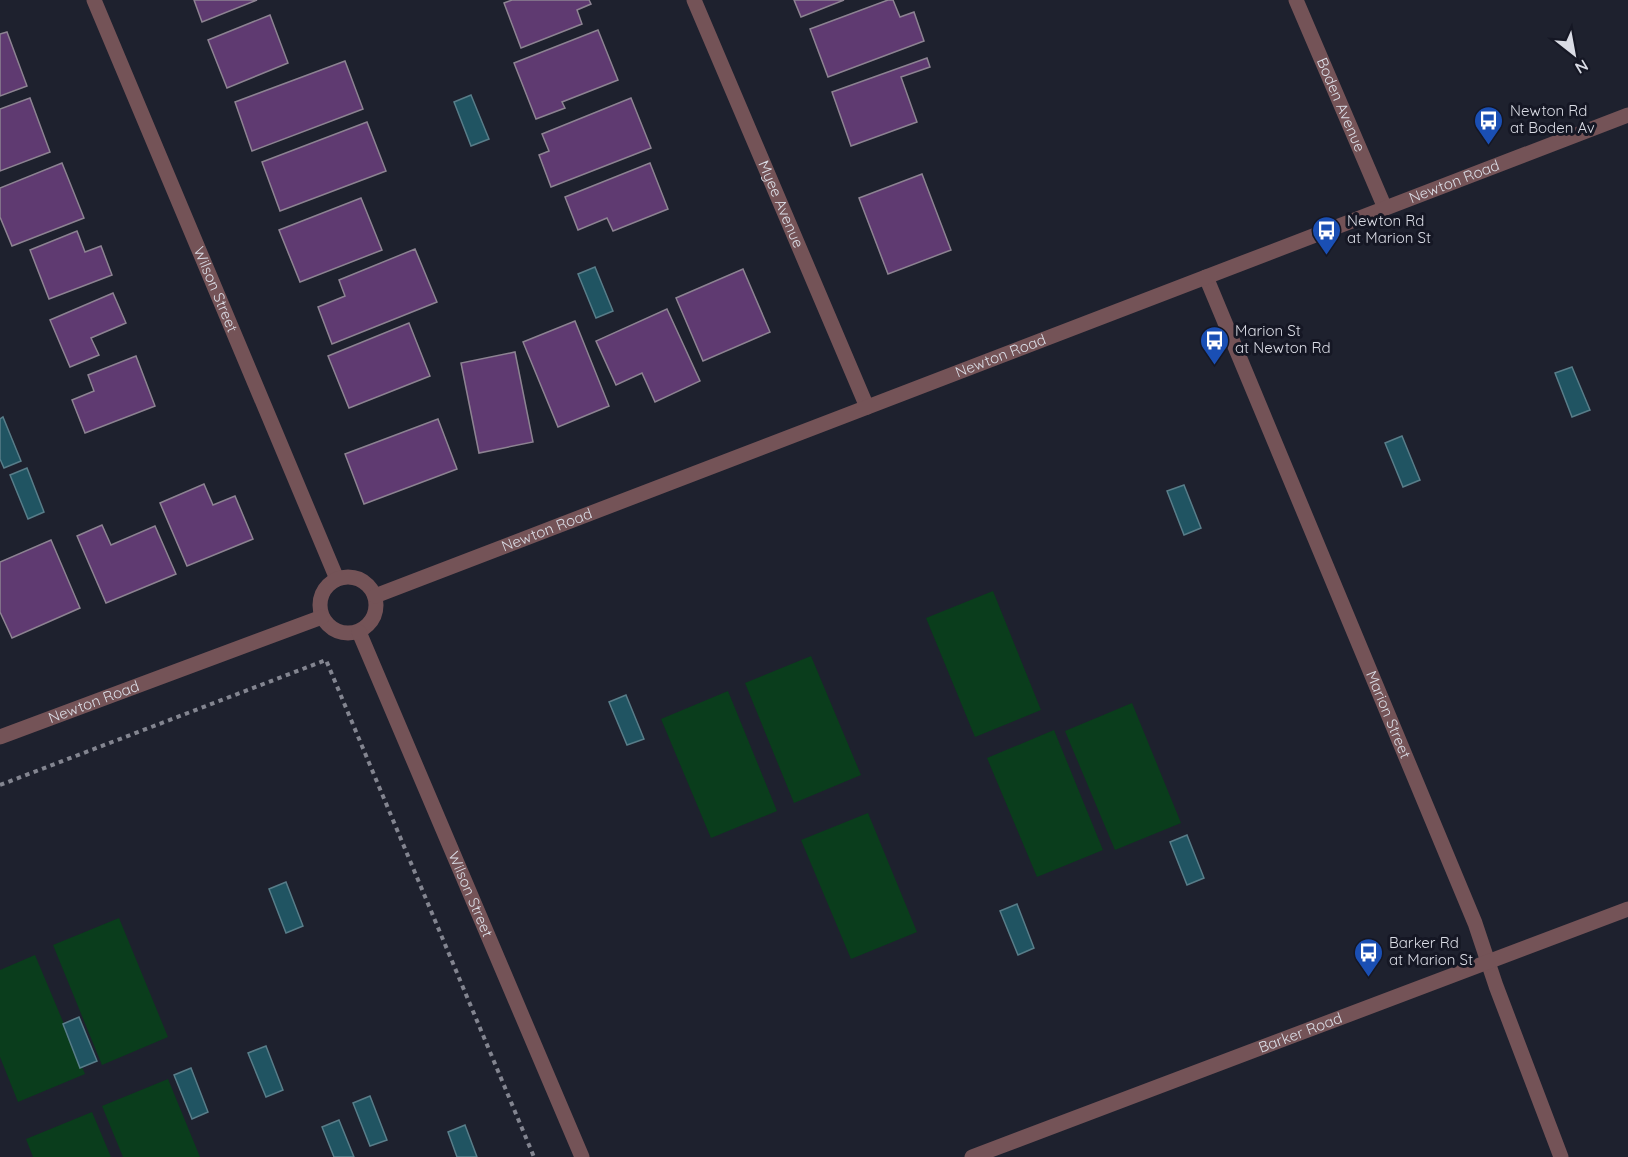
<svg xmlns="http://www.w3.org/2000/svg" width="1628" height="1157" viewBox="0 0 1628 1157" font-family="Quicksand,sans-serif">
<rect width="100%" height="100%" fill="#1e212e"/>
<!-- green -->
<g fill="#0a3d1c">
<path d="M993 591 1041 710 975 737 926 618Z"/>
<path d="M811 656 861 775 794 803 745 683Z"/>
<path d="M728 691 777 811 711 838 661 719Z"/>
<path d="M1132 703 1181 823 1115 850 1065 731Z"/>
<path d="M1054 730 1103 850 1037 877 987 758Z"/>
<path d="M868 813 917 932 851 959 801 840Z"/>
<path d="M119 918 168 1037 102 1065 53 945Z"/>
<path d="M35 955 85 1074 18 1102 0 1057V970Z"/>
<path d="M168 1079 200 1157H123L102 1106Z"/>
<path d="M92 1112 111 1157H33L26 1139Z"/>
</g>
<!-- water -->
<g fill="#205462" stroke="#587d89" stroke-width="1.5">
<path d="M471 95 489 139 471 146 454 102Z"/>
<path d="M595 267 613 311 596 318 578 274Z"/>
<path d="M1572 367 1590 410 1572 417 1555 373Z"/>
<path d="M3 417 21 461 4 468 0 459V419Z"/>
<path d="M1402 436 1420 480 1403 487 1385 443Z"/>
<path d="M27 468 44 512 28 519 10 475Z"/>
<path d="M1184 485 1201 528 1184 535 1167 491Z"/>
<path d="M626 695 644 739 627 745 609 702Z"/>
<path d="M1187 835 1204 878 1187 885 1170 842Z"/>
<path d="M286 882 303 926 286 933 269 889Z"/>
<path d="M1017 904 1034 948 1018 955 1000 911Z"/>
<path d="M79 1017 97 1061 80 1068 63 1024Z"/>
<path d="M266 1046 283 1090 266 1097 248 1053Z"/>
<path d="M191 1068 208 1112 192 1119 174 1075Z"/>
<path d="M370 1096 387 1140 370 1146 353 1103Z"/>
<path d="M339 1120 354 1157H334L322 1127Z"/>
<path d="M465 1125 477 1157H457L448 1132Z"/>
</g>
<!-- building -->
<g fill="#5f3a71" stroke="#8d8392" stroke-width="1.5">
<path d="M194 0H257L202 22Z"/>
<path d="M512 0H589L591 4 577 10 582 24 521 48 504 3Z"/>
<path d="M794 0H844L801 17Z"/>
<path d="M888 0H893L900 17 914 12 924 41 828 77 810 29Z"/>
<path d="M270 15 288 63 227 88 208 40Z"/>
<path d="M598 30 618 80 562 102 565 108 536 119 514 63Z"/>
<path d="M7 32 27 86 0 96V34Z"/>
<path d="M927 58 930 67 901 77 917 122 851 146 832 92Z"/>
<path d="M345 61 363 109 252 151 235 102Z"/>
<path d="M30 98 50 152 0 171V109Z"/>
<path d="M631 98 651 148 551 187 539 155 549 151 542 134Z"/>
<path d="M367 122 386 171 280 211 262 162Z"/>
<path d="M62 163 84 218 12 246 0 217V188Z"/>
<path d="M650 163 668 209 613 231 607 218 578 230 565 197Z"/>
<path d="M922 174 951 250 888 274 859 198Z"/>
<path d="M361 198 382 250 300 282 279 230Z"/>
<path d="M77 231 85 252 101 246 112 275 49 299 30 250Z"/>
<path d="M415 249 437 302 332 344 318 307 345 296 339 280Z"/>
<path d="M743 269 770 332 703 361 676 298Z"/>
<path d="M113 293 126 323 91 338 99 355 70 367 50 320Z"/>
<path d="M667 309 700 381 655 402 642 373 616 385 596 341Z"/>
<path d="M575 321 609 406 558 427 523 342Z"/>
<path d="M409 323 430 376 349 408 328 356Z"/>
<path d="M515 352 533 442 479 453 461 363Z"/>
<path d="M136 356 155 406 85 433 72 400 94 391 88 375Z"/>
<path d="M438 419 457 469 364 504 345 454Z"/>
<path d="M204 484 213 505 235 496 253 539 187 566 160 503Z"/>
<path d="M102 525 111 545 155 526 176 574 106 603 77 536Z"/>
<path d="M51 540 80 608 12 638 0 612V562Z"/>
</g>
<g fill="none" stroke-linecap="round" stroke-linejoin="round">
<!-- path -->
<path stroke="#838590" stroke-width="4" stroke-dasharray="4.5 4.5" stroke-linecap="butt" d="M0 785 326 660 534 1157"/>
<!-- minor -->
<g stroke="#745357" stroke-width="15">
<path id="s1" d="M94 0 337 579"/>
<path id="s2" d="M694 0 867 407"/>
<path id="s3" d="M1296 0 1385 208"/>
<path id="s4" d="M1206 277 1475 923 1496 986 1561 1157"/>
<circle cx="348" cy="605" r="28"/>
<path id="s5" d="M375 596 1628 115"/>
<path id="s6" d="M359 632 582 1157"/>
<path id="s7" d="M0 737 322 617"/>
<path id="s8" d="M972 1157 1628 909"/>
</g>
</g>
<!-- icons -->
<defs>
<symbol id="bus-pin" viewBox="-11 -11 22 30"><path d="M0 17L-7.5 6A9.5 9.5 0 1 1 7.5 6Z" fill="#1a4fb4" stroke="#151724"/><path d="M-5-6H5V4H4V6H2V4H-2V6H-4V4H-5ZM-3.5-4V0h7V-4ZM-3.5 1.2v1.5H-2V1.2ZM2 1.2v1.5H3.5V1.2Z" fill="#fff"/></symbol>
</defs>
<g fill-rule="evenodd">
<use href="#bus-pin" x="1472" y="104" width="33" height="45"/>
<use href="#bus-pin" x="1310" y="214" width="33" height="45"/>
<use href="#bus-pin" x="1198" y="324" width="33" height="45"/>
<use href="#bus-pin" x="1352" y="936" width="33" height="45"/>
</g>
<g text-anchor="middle" stroke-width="6" stroke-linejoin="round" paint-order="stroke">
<!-- street labels -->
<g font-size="15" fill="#dadce5" stroke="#151724">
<text dy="5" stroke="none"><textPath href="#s3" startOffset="114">Boden Avenue</textPath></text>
<text dy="5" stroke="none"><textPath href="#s5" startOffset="1156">Newton Road</textPath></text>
<text dy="5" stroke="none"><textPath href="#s2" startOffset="222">Myee Avenue</textPath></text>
<text dy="5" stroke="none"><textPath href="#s1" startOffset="314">Wilson Street</textPath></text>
<text dy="5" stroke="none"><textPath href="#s5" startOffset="670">Newton Road</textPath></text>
<text dy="5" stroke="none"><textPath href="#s5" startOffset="184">Newton Road</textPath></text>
<text dy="5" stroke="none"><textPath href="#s7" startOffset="100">Newton Road</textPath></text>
<text dy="5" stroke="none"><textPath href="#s4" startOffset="474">Marion Street</textPath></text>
<text dy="5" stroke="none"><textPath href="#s6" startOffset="285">Wilson Street</textPath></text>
<text dy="5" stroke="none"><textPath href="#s8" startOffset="351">Barker Road</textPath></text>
</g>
<!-- poi labels -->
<g font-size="15" fill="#dadce5" stroke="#151724" text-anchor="start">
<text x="1510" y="116">Newton Rd<tspan x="1510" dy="17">at Boden Av</tspan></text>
<text x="1347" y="226">Newton Rd<tspan x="1347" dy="17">at Marion St</tspan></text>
<text x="1235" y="336">Marion St<tspan x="1235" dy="17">at Newton Rd</tspan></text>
<text x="1389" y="948">Barker Rd<tspan x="1389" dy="17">at Marion St</tspan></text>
</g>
</g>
<!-- north arrow -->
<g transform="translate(1574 54) rotate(149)" stroke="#151724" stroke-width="4.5" paint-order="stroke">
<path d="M0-4.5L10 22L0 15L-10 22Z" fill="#dadce5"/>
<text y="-9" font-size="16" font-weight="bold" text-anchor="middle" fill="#dadce5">N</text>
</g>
</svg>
